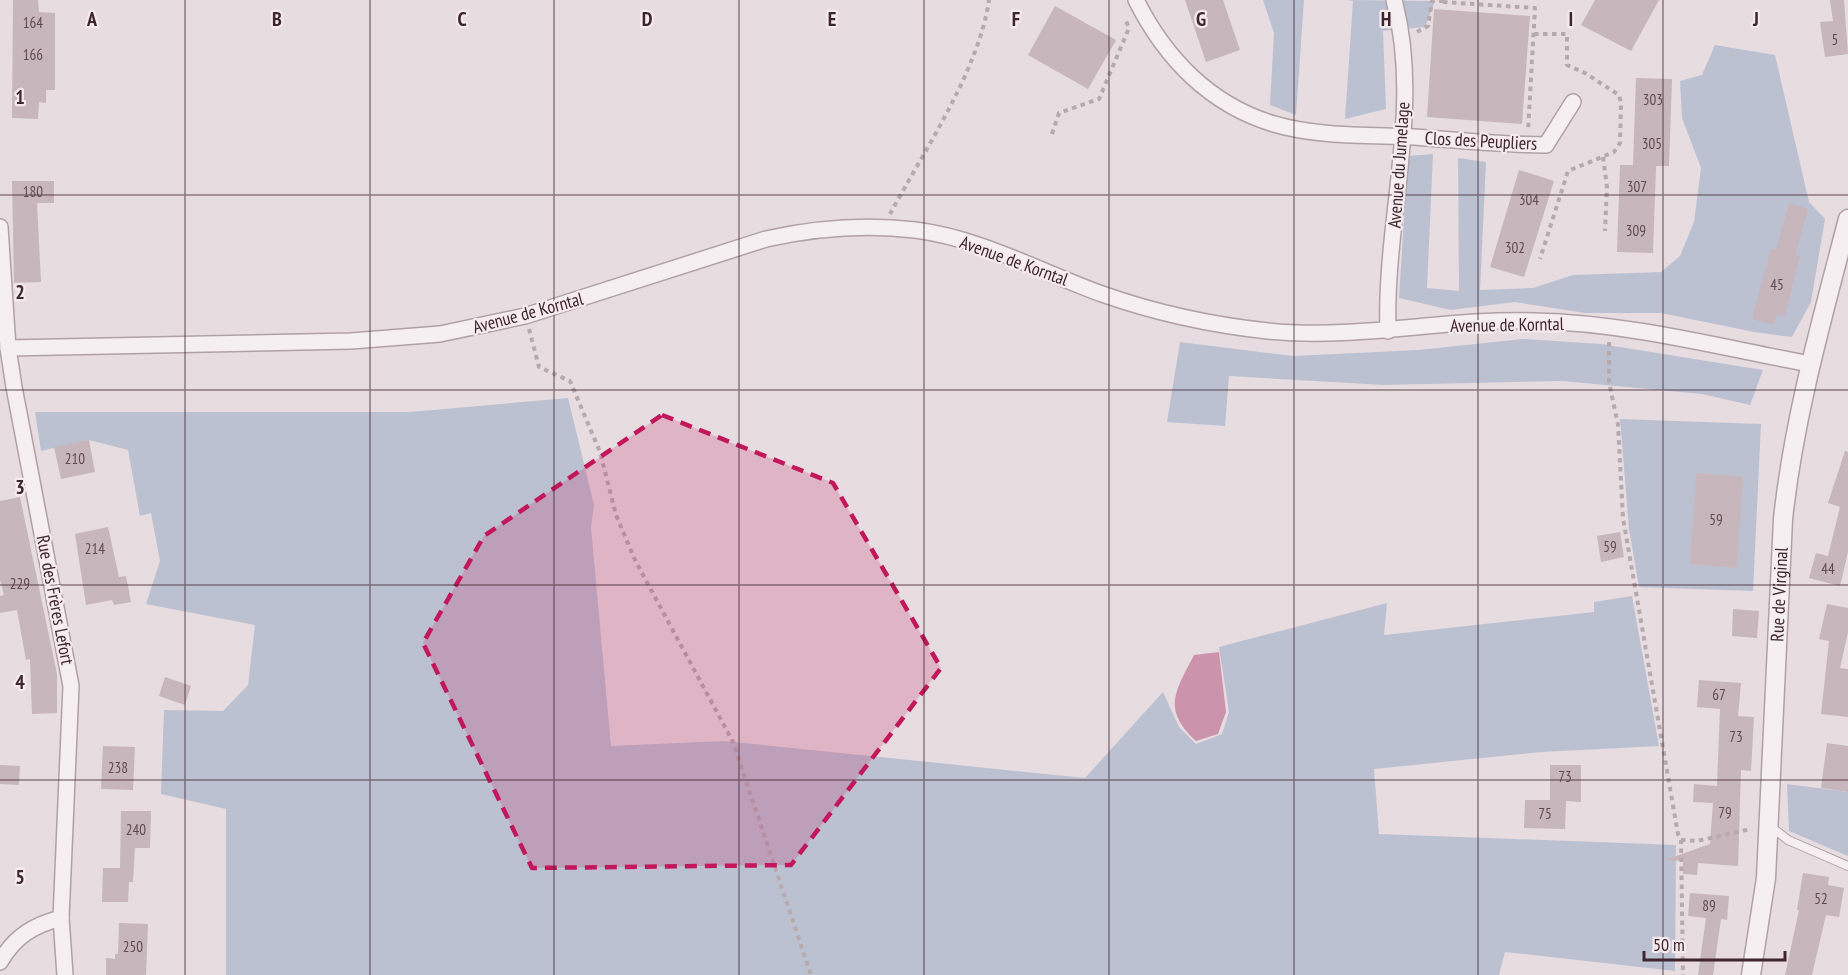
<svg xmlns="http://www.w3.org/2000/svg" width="1848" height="975" viewBox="0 0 1848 975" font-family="'PT Sans Narrow',sans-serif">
<rect width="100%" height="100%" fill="#e7dce0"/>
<!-- green -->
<g fill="#bcc1d2">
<path d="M1263 0H1304L1296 115 1270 105 1274 33Z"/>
<path d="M1348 0 1435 1 1425 27 1383 31 1386 109 1345 119 1353 1Z"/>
<path d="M1715 45 1775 55 1809 202 1825 219 1811 302 1792 337 1754 332 1661 313H1585L1515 302 1451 310 1399 298 1408 156 1433 154 1427 288 1459 291 1458 158 1486 162 1480 290 1533 288 1573 275 1661 272 1680 256 1694 222 1701 168 1682 118 1680 81 1702 75Z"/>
<path d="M1523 339 1601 344 1763 370 1750 405 1702 394 1562 381 1384 385 1229 376 1225 426 1167 422 1180 342 1293 356 1418 350Z"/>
<path d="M568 398 594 505 591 527 611 746 724 741 1085 778 1163 692 1179 727 1196 744 1222 734 1229 712 1219 647 1387 603 1384 635 1594 612V602L1632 596 1659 746 1542 752 1374 769 1379 834 1676 845 1675 971 1505 952 1499 975H226V809L161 794 164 710 223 711 248 685 255 625 146 604 160 561 151 513 140 516 128 450 89 440 41 451 35 412H410Z"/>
<path d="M1620 419 1761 424 1753 591 1639 587 1629 529Z"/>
<path d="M1787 784 1848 792V856L1789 831Z"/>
</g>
<!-- water -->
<path fill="#cb94ac" d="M1219 652 1226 712 1218 734 1196 741C1162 709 1175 692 1194 655Z"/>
<!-- building -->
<g fill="#c7b6bc">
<path d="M13 0H38L39 12 55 13V90H46V103L39 102 38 119 12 118Z"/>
<path d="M1185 0H1223L1240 50 1206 62Z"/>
<path d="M1595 0H1659L1631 51 1581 25Z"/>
<path d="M1830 0H1844L1848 54 1825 57 1820 22 1833 21Z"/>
<path d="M1055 6 1116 40 1088 89 1028 55Z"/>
<path d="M1434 9 1530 16 1522 124 1427 117Z"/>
<path d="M1636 78 1672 79 1669 166H1656L1653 253 1617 252 1620 165H1633Z"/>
<path d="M1519 170 1554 181 1524 277 1490 267Z"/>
<path d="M12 181H54V203H37L41 282 14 283Z"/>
<path d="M1789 203 1808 209 1795 255 1800 256 1785 316 1777 315 1774 325 1752 319 1771 249 1776 250Z"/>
<path d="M89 440 95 472 61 479 54 447Z"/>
<path d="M1845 451 1848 452V552L1840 586 1809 578 1816 553 1828 556 1840 507 1828 503Z"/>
<path d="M1696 473 1743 477 1737 568 1690 564Z"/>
<path d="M20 497 57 674V713L32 714 30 659 26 660 17 610 0 613V596L4 595 0 580V501Z"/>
<path d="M108 527 119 577 126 576 131 602 114 605 112 600 86 605 75 534Z"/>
<path d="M1620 532 1624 557 1601 562 1597 536Z"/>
<path d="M1827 604 1848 608V632L1840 668 1848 669V717L1821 714 1829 641 1819 639Z"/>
<path d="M1733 609 1759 611 1757 638 1732 636Z"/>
<path d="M165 677 191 686 185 705 159 696Z"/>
<path d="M1699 680 1741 683 1738 716 1754 717 1751 771 1741 770 1738 866 1698 863 1697 875 1683 874V861L1665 860 1710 844 1713 803 1693 802 1694 784 1717 786 1720 709 1697 707Z"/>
<path d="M1827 743 1848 746V792L1821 788Z"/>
<path d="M103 746 135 747 133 790 101 789Z"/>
<path d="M0 765 20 766 19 785 0 784Z"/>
<path d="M1550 765H1581V802L1566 801 1565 829 1524 828 1525 800H1550Z"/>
<path d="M121 811H151L150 848H135L133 882H129L128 902H102L103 868H120Z"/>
<path d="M1803 873 1829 877 1828 885 1844 888 1839 917 1826 915 1812 975H1785L1799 910H1797Z"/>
<path d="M1690 893 1729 896 1727 920 1721 919 1713 975H1698L1706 918 1688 916Z"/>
<path d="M119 923 148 924 146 975H106V958L115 959V954H118Z"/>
</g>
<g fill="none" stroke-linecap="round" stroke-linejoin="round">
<defs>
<path id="service" d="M1770 826 1788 840 1848 866"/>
<g id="minor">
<path d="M1136 0C1165 58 1210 105 1274 124 1318 137 1368 135 1414 137 1458 140 1502 145 1546 145L1573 102"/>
<path d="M0 227 8 348 14 387 71 686 61 918 65 975"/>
<path d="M1388 331C1384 221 1423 108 1394 0"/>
<path d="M8 348 351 341 440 334 525 316 766 239C816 228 864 224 915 230 980 238 1041 272 1102 294 1156 313 1211 325 1268 331 1358 340 1446 318 1535 321 1628 323 1719 347 1810 364"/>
<path d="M0 962C15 936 34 925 61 918"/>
</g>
<g id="tertiary">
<path id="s1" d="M1751 975 1766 878 1783 519C1794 417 1822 319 1848 219"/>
</g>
</defs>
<!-- service casing -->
<use href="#service" stroke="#b1a1a7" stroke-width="10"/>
<!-- minor casing -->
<use href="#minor" stroke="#b1a1a7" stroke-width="18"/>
<!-- tertiary casing -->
<use href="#tertiary" stroke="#b1a1a7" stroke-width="21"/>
<!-- path -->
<g stroke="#b7aaae" stroke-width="4" stroke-dasharray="4.5 4.5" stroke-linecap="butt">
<path d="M1443 2 1535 8 1528 131"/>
<path d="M1417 32 1428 26 1432 1H1444"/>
<path d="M1534 34H1567V65L1585 73 1619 95 1621 103 1620 143 1614 152 1568 171 1540 259"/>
<path d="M1052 134 1059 113 1099 99 1129 28 1126 21"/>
<path d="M1603 157 1607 187 1605 231"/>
<path d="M890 214C924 151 979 70 989 0"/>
<path d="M529 329 539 367 570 381 600 452 616 515 635 560 733 742 811 975"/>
<path d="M1609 342V382L1618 425 1623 518 1678 834 1681 840 1683 975"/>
<path d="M1681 840 1697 841 1751 829"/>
</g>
<!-- service -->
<use href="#service" stroke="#f5eff1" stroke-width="8"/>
<!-- minor -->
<use href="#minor" stroke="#f5eff1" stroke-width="15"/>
<!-- tertiary -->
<use href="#tertiary" stroke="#f5eff1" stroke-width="18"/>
</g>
<!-- marked area -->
<path fill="#c2185b" fill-opacity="0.2" stroke="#c2185b" stroke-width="4.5" stroke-dasharray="12 8" stroke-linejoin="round" d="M662 415 833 483 941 668 791 865 532 868 423 643 484 536Z"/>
<!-- grid -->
<path fill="none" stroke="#3f252d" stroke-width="1.5" stroke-opacity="0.55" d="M185 0V975M370 0V975M554 0V975M739 0V975M924 0V975M1109 0V975M1294 0V975M1478 0V975M1663 0V975M0 195H1848M0 390H1848M0 585H1848M0 780H1848"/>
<g text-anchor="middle" stroke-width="4.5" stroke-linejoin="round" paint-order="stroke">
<!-- number labels -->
<g font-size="15" fill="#614951">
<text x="33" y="28">164</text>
<text x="1835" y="45">5</text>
<text x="33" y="60">166</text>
<text x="1653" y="105">303</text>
<text x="1652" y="149">305</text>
<text x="1637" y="192">307</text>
<text x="33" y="197">180</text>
<text x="1529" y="205">304</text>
<text x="1636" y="236">309</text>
<text x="1515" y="253">302</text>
<text x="1777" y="290">45</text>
<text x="75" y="464">210</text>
<text x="1716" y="525">59</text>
<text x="1610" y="552">59</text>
<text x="95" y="554">214</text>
<text x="1828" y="574">44</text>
<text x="20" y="589">229</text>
<text x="1719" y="700">67</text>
<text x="1736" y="742">73</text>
<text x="118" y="773">238</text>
<text x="1565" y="782">73</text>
<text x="1725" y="818">79</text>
<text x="1545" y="819">75</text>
<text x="136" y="835">240</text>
<text x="1821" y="904">52</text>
<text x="1709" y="911">89</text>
<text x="133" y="952">250</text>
</g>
<!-- street labels -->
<g font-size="18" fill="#3f252d" stroke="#f5ebef">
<text transform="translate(1481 141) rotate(3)" y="6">Clos des Peupliers</text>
<text transform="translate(1399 165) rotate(-86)" y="6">Avenue du Jumelage</text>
<text transform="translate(1014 261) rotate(20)" y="6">Avenue de Korntal</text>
<text transform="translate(528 313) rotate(-15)" y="6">Avenue de Korntal</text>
<text transform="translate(1507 325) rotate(-1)" y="6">Avenue de Korntal</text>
<text dy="6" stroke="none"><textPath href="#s1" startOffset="382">Rue de Virginal</textPath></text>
<text transform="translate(55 600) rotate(79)" y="6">Rue des Frères Lefort</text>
</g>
</g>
<g font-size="20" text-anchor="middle" font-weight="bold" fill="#3f252d" stroke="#f5ebef" stroke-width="4.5" stroke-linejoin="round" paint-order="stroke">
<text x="92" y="26">A</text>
<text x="277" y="26">B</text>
<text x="462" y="26">C</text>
<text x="647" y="26">D</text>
<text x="832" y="26">E</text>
<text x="1016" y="26">F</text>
<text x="1201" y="26">G</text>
<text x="1386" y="26">H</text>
<text x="1571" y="26">I</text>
<text x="1756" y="26">J</text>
<text x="20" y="104">1</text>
<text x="20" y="299">2</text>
<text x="20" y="494">3</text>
<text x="20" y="689">4</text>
<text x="20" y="884">5</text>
</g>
<!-- scale -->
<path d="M1644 951v9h141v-9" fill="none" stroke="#3f252d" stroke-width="3"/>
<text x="1653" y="951" font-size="18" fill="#3f252d" stroke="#f5ebef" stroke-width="4.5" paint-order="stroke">50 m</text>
</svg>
